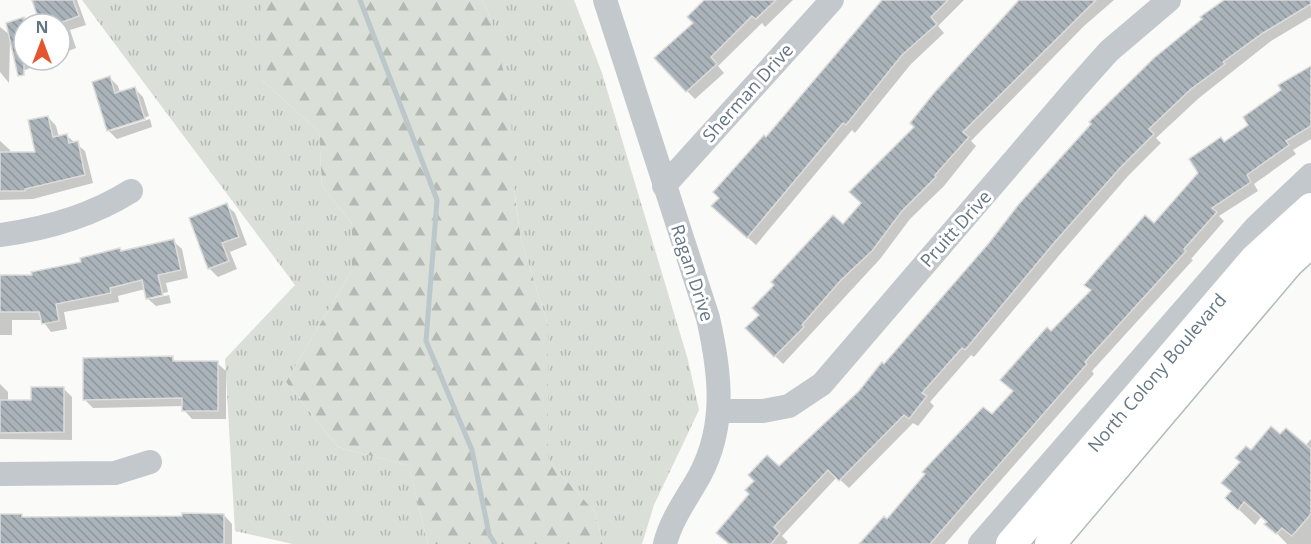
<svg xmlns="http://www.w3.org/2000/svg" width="1311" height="544" viewBox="0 0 1311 544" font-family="'Open Sans',sans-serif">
<defs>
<pattern id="grass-tufts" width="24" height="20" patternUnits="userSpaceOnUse" patternTransform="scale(1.5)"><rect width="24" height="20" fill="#dadfd7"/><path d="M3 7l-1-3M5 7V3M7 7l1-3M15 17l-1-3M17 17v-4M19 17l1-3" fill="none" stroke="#b4b9b4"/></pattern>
<pattern id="forest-firs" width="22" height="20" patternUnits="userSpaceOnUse" patternTransform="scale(1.5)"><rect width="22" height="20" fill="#dadfd7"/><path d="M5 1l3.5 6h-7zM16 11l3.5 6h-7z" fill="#b4b9b4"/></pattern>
<pattern id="building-back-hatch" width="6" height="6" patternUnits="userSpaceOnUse" patternTransform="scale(1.5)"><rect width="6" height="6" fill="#aab3b9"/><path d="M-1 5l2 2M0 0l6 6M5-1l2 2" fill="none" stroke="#8e969c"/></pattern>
</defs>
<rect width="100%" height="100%" fill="#fafaf8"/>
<!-- grass -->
<g fill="url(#grass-tufts)">
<path d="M82 0H262V80L319 132 322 186 352 224V270L286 382 338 447 409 466 428 544H293L235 531 225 359 295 285Z"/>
<path d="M483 0H574L602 73 688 360 699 410 654 505 642 544H603L595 512 548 460V325L521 240 492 23Z"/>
</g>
<!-- forest -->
<path fill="url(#forest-firs)" d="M262 0H483L492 23 510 99 515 197 521 240 548 325V460L595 512 603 544H428L409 466 338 447 286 382 352 270V224L322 186 319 132 262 80Z"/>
<!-- shadow -->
<g fill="#0003">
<path d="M33 0H77L86 25 70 30 76 48 60 54V24H24V60H43L44 63 25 70 16 61 10 40 9 83 0 72V27L10 35 8 24 38 14Z"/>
<path d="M706 0H793L765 27 762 23 718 66 724 73 695 99 687 91 696 23Z"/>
<path d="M885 0H964L938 26 944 33 911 64 855 133 852 130 756 245 722 214 801 100Z"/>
<path d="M1021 0H1114L1084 26 971 141 976 146 944 186 910 219 880 259 783 364 747 328 863 203 916 127Z"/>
<path d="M1225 0H1311V17L1271 41 1199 98 1156 138 1161 143 1128 176 1062 252 974 357 971 355 930 402 934 406 918 426 913 423 849 488 837 477 782 536 788 542 786 544H730L779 468 860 392Z"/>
<path d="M1311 68V139L1293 150 1296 154 1254 184 1258 191 1219 216 1224 221 1191 259 1193 260 1092 371 1094 374 945 544H862L1014 392 1051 333 1154 225 1225 144 1251 126Z"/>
<path d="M110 78 118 86 120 93 135 89 143 97 149 116 111 128V131L150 119 152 127 117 139 108 130Z"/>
<path d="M48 117 56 126 59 137 67 136 85 151 93 183 33 199 0 200V141L10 150V154H37Z"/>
<path d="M226 205 235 213 247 245 230 252 237 269 218 277 209 268Z"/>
<path d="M173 241 182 249 188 278 166 283 168 292 151 296V299L169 295 171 303 156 306 147 298 145 289 118 296 119 302 64 312 67 329 51 332 42 320H12V335H0V277L34 276Z"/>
<path d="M172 358 177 363H217L226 371V419H192L184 410V406L93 408 85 400Z"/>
<path d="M0 384 8 392V401H33L64 389 72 397V440L0 439Z"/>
<path d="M1280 436 1305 446 1311 439V544H1287L1261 517 1255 525 1227 498 1251 452Z"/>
<path d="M224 515 232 524V544H0V517L80 518Z"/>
</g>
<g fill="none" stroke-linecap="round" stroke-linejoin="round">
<!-- stream -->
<path stroke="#bbc7cb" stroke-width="5" d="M360 0 437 200 426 341 472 450 489 534 495 544"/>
</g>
<!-- building -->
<g fill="url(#building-back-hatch)" stroke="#dcdcda" stroke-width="1.5">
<path d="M32 0H73L79 16 57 24H40Z"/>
<path d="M704 0H776L756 19 752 16 711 57 717 64 686 92 654 58 693 23 687 17Z"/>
<path d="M882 0H948L931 17 937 24 902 55 846 125 843 123 747 238 711 206 719 198 713 192 764 135 766 137Z"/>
<path d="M1019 0H1096L963 132 969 137 935 175 936 177 902 211 872 251 841 280 802 325 804 327 774 357 745 328 759 315 752 308 774 285 771 282 833 215 843 224 861 203 849 192 914 127 910 123 934 93Z"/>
<path d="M1224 0H1311V4L1263 33 1223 62 1225 64 1191 89 1149 129 1154 134 1120 168 1054 243 965 350 962 348 922 393 927 396 909 419 904 415 839 481 828 470 774 527 780 533 771 544H729L716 533 749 494 745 490 754 481 748 475 767 455 779 466 859 391 882 362 884 364 989 243 1019 204 1091 124 1089 122 1154 58 1202 19 1200 17Z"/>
<path d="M24 17V75L18 76 6 23Z"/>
<path d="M1311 66V126L1286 141 1289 145 1247 175 1251 182 1212 208 1217 212 1184 249 1186 251 1085 362 1087 364 930 544H859L884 516 887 519 925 474 922 472 983 407 992 414 1013 391 1000 380 1047 327 1051 331 1091 290 1084 285 1145 215 1154 223 1198 173 1189 159 1221 137 1224 142 1248 125 1243 117 1281 90 1278 85Z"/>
<path d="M110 76 115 93 135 87 145 119 107 131 92 82Z"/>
<path d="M48 116 53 137 67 134 69 143 78 141 85 175 25 189V191H0V152H35L28 120Z"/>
<path d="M227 203 239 237 222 243 229 261 208 269 189 218Z"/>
<path d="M174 239 181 270 158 275 163 295 146 299 142 280 110 288 111 293 56 304 59 321 42 324 39 312H0V275H32L31 272 81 262 80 258 120 248 121 251Z"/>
<path d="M173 356V361H218V411H182V398L83 400V358Z"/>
<path d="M31 387H64V432L0 433V400H31Z"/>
<path d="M1271 426 1280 434 1286 428 1311 449V514L1292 536 1282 528 1276 534 1264 524 1267 522 1244 502 1238 510 1225 498 1231 491 1221 483 1240 462 1235 458 1246 446 1251 450Z"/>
<path d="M182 513 224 514V544H0V514H22V517L182 516Z"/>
</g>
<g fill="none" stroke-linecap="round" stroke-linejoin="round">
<defs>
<g id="major">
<path id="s1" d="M1011 544 1255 259 1311 208"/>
<path d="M1050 544 1288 263 1311 242"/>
</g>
</defs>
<!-- major casing -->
<use href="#major" stroke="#b5babe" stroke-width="33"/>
<!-- minor -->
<g stroke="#c3c8cc" stroke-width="24">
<path d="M605 0 708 318C720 371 727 424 700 475 688 497 671 519 665 544"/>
<path d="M664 186 832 0"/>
<path d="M0 235C45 229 93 215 131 191"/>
<path d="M720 411H763L789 406 822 384 1076 88 1109 51 1169 0"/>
<path d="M0 474 115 473 150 462"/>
<path d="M980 544 1256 227 1311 175"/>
</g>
<!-- major -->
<use href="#major" stroke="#fff" stroke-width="30"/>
</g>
<g text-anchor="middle" stroke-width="6" stroke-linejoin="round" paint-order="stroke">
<!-- street labels -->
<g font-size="18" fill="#657683" stroke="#fff">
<text transform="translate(748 93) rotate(-48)" y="6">Sherman Drive</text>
<text transform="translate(956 229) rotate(-48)" y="6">Pruitt Drive</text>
<text transform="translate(692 273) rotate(72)" y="6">Ragan Drive</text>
<text dy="6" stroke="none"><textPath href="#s1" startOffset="225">North Colony Boulevard</textPath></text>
</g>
</g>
<!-- north arrow -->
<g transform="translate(42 42)"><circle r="28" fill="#ffffff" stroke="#c1c8cd" stroke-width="1.5"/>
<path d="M0-4.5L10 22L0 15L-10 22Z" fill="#e4572e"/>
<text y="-9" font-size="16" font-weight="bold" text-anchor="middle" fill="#657683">N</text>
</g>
</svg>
